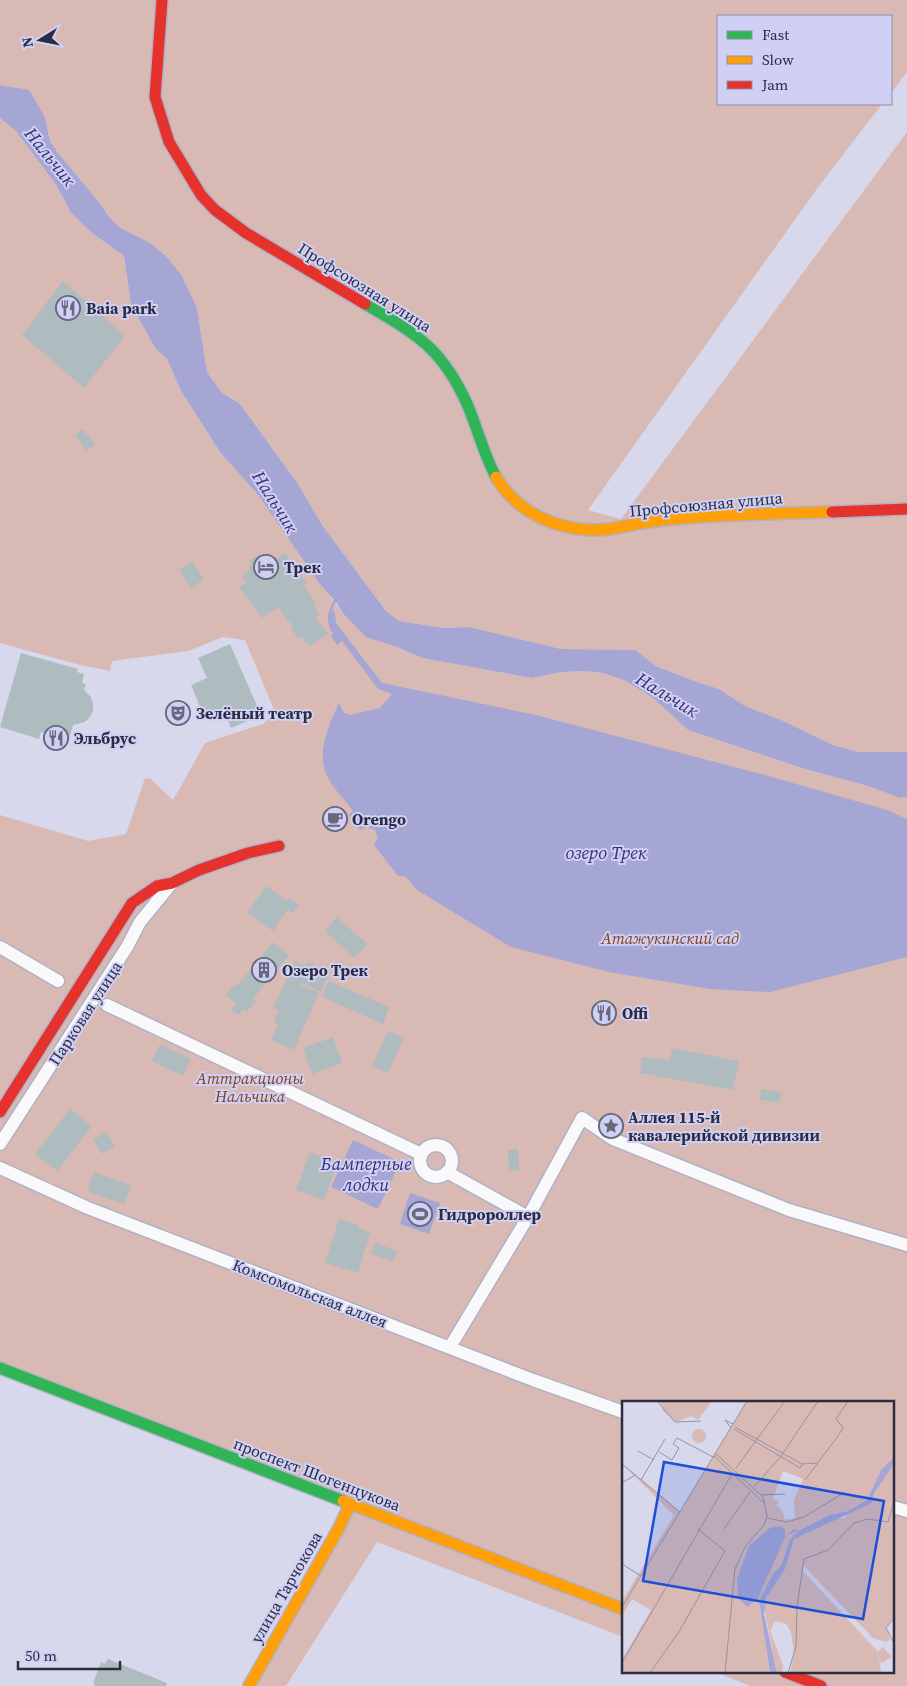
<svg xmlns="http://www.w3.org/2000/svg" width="907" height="1686" viewBox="0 0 907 1686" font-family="'Source Serif 4',serif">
<rect width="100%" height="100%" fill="#d7d8ec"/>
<!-- green -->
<g fill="#d9b9b4">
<path d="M0 0H907V72L891 93V16H718V104H882L816 190 588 510 621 519 907 132V752H858L833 745 781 720 745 706 719 689 694 681 656 666 635 650 561 649 469 627 444 628 399 621 386 611 322 525 298 484 240 404 221 392 207 372 197 308 182 276 167 257 150 243 121 228 110 218 98 201 58 153 50 141 45 117 12 87 0 85Z"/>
<path d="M0 118 16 131 57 186 71 213 92 233 124 256 131 304 155 348 167 359 181 391 220 452 259 496 321 584 342 612 397 647 422 658 532 678 562 672 583 671 603 673 626 681 653 698 688 730 805 769 868 786 900 798 907 797V1686H751L715 1672H893V1402H623V1637L377 1542 286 1686H249L350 1504 0 1368V815L88 841 126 834 145 778 151 779 173 800 205 743 263 724 275 712 245 640 223 637 188 651 112 661 110 671 80 665 0 643Z"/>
</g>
<!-- water -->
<g fill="#a5a6d3">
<path d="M0 85 29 90 45 117 50 141 58 153 98 201 110 218 121 228 150 243 167 257 182 276 197 308 207 372 221 392 240 404 298 484 322 525 386 611 399 621 444 628 469 627 561 649 635 650 656 666 694 681 719 689 745 706 781 720 833 745 858 752H907V797L900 798 868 786 805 769 688 730 653 698 626 681 603 673 583 671 562 672 532 678 422 658 397 647 366 637 342 612 336 602 332 609 335 613 336 623 382 683 536 715 761 774 887 810 907 819V957L770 992 710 989 609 972 511 947 417 890 405 876H398L374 845 378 838 375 830 367 827 360 830 349 815 353 811C345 800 333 788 327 776 316 753 329 724 339 703L344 713 350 715 380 708 392 694 378 689 342 641 337 645 331 636 333 634C325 622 327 612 334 600L320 584 259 496 220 452 181 391 167 359 155 348 131 304 124 256 92 233 71 213 57 186 16 131 0 118Z"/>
<path d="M353 1140 400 1162 378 1209 331 1187Z"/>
<path d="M410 1193 440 1203 429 1234 400 1224Z"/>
</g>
<!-- building -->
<g fill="#afbcbf">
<path d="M63 281 125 336 84 388 22 335Z"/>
<path d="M83 429 95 445 87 451 75 435Z"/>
<path d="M285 553 291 562 287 564 295 575 299 572 307 584 304 586 316 604 314 606 320 614 315 617 328 634 310 646 308 643 306 644 301 637 298 639 291 628 293 627 278 607 262 618 239 587 247 582 242 576 250 570 249 568 252 565 249 561 259 554 262 558 265 555 267 558 270 556 274 561Z"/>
<path d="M192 561 204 579 191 588 179 570Z"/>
<path d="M230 644 261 715 231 728 224 711 205 719 191 685 207 678 198 658Z"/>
<path d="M21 653 78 669 77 672 84 674 82 683 86 684 84 690 91 697 93 704V711L90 717 85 722 73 725 69 740 41 732 39 739 0 727Z"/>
<path d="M266 886 287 901 289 898 299 904 293 913 287 910 273 931 247 913Z"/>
<path d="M337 917 367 944 354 958 325 931Z"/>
<path d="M273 942 289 955 253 999 256 1001 247 1012 244 1009 238 1015 231 1010 236 1003 226 995 234 985 236 987Z"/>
<path d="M295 961 305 966 307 962 330 972 321 992 301 983V985L319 993 294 1050 271 1040 278 1024 274 1023 279 1010 273 1008Z"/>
<path d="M329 981 389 1007 383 1024 322 997Z"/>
<path d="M388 1031 404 1038 388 1073 372 1066Z"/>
<path d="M333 1037 342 1063 312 1074 303 1048Z"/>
<path d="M160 1044 191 1059 183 1076 152 1061Z"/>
<path d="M672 1048 739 1061 733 1090 640 1073 642 1057 670 1060Z"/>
<path d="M761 1089 781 1092 780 1103 760 1100Z"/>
<path d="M70 1109 92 1126 57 1171 35 1154Z"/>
<path d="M106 1132 115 1146 102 1154 93 1140Z"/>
<path d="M518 1149 519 1170 509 1171 508 1150Z"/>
<path d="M310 1152 338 1162 324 1200 296 1190Z"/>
<path d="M94 1172 131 1185 124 1204 87 1191Z"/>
<path d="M339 1219 359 1225 358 1228 370 1232 358 1273 325 1263Z"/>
<path d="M376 1243 397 1251 393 1262 371 1254Z"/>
<path d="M108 1659 167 1683 166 1686H94L95 1684 93 1683 101 1662 105 1664Z"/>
</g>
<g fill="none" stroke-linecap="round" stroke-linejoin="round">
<defs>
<g id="street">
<path d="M0 947 58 981"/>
<path d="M107 1005 421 1154"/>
<path d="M0 1144 127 947 140 922 172 883"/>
<circle cx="436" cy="1161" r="16"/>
<path d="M0 1168 88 1208 533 1380 623 1412"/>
<path d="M447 1172 528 1217"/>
<path d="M450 1347 528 1217 582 1118 613 1139 789 1210 907 1245"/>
<path d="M893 1507 907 1511"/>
</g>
<g id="fast">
<path d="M365 304C417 334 443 349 468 406 478 430 484 455 496 477"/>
<path d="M0 1368 343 1501"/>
</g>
<g id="slow">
<path d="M496 477C516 512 556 530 596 530 611 530 626 526 641 523 660 520 679 518 698 517 743 514 788 513 832 512"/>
<path d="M343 1501 623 1609"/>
<path d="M249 1686 340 1526 350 1504"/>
</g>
<g id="jam">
<path d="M162 0 155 97 169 142 201 195 215 210 246 233 365 304"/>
<path d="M832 512 907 509"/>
<path d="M0 1112 132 903 157 886 172 883 199 870 248 853 279 846"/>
<path d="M785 1672 821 1686"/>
</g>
</defs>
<!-- street casing -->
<use href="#street" stroke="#b0b1c5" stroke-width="15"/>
<!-- fast casing -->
<use href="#fast" stroke="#b0b1c5" stroke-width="14"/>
<!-- slow casing -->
<use href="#slow" stroke="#b0b1c5" stroke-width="14"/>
<!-- jam casing -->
<use href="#jam" stroke="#b0b1c5" stroke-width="14"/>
<!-- street -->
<use href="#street" stroke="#f9f9fc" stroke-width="12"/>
<!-- fast -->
<use href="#fast" stroke="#30b455" stroke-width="11"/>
<!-- slow -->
<use href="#slow" stroke="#ff9f0a" stroke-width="11"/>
<!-- jam -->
<use href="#jam" stroke="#e5322d" stroke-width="11"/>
</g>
<!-- icons -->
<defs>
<symbol id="restaurant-ring" viewBox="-11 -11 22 22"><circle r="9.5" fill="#cfd0f4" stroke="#67687e" stroke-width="1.5"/><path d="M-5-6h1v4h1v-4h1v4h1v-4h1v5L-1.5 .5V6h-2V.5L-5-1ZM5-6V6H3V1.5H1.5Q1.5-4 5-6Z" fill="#67687e"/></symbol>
<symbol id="hotel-ring" viewBox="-11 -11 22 22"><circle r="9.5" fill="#cfd0f4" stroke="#67687e" stroke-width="1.5"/><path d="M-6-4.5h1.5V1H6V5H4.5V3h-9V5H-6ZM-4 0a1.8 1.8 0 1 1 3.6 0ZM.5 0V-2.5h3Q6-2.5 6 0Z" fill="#67687e"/></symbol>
<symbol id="theatre-ring" viewBox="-11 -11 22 22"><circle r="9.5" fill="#cfd0f4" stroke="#67687e" stroke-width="1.5"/><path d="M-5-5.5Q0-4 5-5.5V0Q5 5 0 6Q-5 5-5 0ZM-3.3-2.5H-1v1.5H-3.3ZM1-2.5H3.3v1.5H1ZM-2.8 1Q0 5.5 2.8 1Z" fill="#67687e"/></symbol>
<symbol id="cafe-ring" viewBox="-11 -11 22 22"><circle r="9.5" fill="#cfd0f4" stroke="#67687e" stroke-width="1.5"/><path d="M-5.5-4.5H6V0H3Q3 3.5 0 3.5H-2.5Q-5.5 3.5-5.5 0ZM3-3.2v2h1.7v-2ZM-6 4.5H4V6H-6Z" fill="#67687e"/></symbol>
<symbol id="building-ring" viewBox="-11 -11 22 22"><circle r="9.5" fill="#cfd0f4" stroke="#67687e" stroke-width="1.5"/><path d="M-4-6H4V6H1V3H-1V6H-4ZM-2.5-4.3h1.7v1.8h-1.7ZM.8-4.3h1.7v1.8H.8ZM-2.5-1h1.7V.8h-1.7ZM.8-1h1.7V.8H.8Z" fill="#67687e"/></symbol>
<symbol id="sight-ring" viewBox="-11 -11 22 22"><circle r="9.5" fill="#cfd0f4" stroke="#67687e" stroke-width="1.5"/><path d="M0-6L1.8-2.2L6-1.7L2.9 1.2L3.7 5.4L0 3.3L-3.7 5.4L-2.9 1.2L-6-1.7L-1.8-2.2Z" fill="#67687e"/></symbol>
<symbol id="stadium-ring" viewBox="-11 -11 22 22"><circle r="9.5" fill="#cfd0f4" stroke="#67687e" stroke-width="1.5"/><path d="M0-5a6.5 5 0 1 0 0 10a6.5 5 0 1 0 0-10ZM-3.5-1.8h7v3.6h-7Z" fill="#67687e"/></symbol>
</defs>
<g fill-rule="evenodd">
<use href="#restaurant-ring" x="54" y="294" width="28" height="28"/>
<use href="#hotel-ring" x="252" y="553" width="28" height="28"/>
<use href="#theatre-ring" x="164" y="699" width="28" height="28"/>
<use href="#restaurant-ring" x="42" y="724" width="28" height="28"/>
<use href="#cafe-ring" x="321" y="805" width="28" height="28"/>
<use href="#building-ring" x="250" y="956" width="28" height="28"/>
<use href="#restaurant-ring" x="590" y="999" width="28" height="28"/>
<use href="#sight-ring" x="597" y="1112" width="28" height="28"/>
<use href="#stadium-ring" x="406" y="1200" width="28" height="28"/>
</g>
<g text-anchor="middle" stroke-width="4" stroke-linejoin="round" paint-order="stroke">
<!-- street labels -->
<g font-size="16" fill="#2b2b42" stroke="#cfd0f4">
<text transform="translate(365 287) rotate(32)" y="6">Профсоюзная улица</text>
<text transform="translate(706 504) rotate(-5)" y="6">Профсоюзная улица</text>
<text transform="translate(85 1013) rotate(-57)" y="6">Парковая улица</text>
<text transform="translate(310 1293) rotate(21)" y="6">Комсомольская аллея</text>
<text transform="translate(317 1474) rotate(21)" y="6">проспект Шогенцукова</text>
<text transform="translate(286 1587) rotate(-60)" y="6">улица Тарчокова</text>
</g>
<!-- poi labels -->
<g font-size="16" font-weight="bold" fill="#2b2b42" stroke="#cfd0f4" text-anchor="start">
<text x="86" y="314">Baia park</text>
<text x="284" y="573">Трек</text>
<text x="196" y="719">Зелёный театр</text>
<text x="74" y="744">Эльбрус</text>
<text x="352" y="825">Orengo</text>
<text x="282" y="976">Озеро Трек</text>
<text x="622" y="1019">Offi</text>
<text x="628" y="1123">Аллея 115-й<tspan x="628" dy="18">кавалерийской дивизии</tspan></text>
<text x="438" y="1220">Гидророллер</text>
</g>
<!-- park labels -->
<g font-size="16" font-style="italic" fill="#873d1a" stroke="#cfd0f4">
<text x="670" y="944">Атажукинский сад</text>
<text x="250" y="1084">Аттракционы<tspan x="250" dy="18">Нальчика</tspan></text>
</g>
<!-- water labels -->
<g font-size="18" font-style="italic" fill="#362e71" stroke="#cfd0f4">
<text transform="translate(50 157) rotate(51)" y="6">Нальчик</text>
<text transform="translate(275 502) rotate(58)" y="6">Нальчик</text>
<text transform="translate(667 695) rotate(31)" y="6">Нальчик</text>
<text x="606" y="859">озеро Трек</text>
<text x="366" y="1170">Бамперные<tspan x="366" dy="21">лодки</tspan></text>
</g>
</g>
<!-- overview -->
<g transform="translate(622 1401)">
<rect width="272" height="272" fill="#d7d8ec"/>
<path d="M38 0H90L76 19 69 15 54 21 41 10ZM125 0H272V56L259 69 245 99 226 110 207 114 179 128 167 140 160 163 151 173 137 199 148 272H0V258L29 209 10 198 0 215V200L52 114 0 63 58 111ZM161 70 181 78 172 99 173 117 163 119 160 109 154 104 157 101 151 97ZM70 35a7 7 0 1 1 14 0a7 7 0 1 1-14 0ZM272 63V216L264 227 268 239 264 241 251 237 182 165 180 169 256 251 261 246 270 256 259 262 257 257 259 272H168L172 252 169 231 164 223 153 220 148 230 161 264 160 272H155L142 207 146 192 163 168 172 138 209 118 222 117 231 109 250 102 256 85Z" fill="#d9b9b4" fill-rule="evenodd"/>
<path d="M272 56V63L253 91 250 102 172 138 163 168 144 197 142 213 155 272H148L137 199 151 173 160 163 167 140 176 130 164 134 136 197 125 206 116 197 115 178 127 145 148 127 158 125 163 128V135L172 128 176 130 207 114 226 110 245 99 259 69Z" fill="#a5a6d3"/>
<path fill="none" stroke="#9293a8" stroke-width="1" d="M35 0 53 21 79 20M113 26 180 63M109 27 103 19 111 23M112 28 178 67 180 63M16 50 32 59M37 51 50 59 57 47 51 43 55 37 91 56M93 52 141 96 145 115 142 124 123 146 113 168 103 272M92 55 142 102M0 63 58 111M180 63 195 62M114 67 163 0M19 79 43 38M183 79 216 35 221 27 214 18 226 0M0 82 13 74M133 85 159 55 196 0M139 94 163 93M145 117 165 121 182 116 223 91M102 128 128 91M0 163 19 175M0 206 125 0M273 216 264 227 273 244M0 262 110 73M28 272 58 229 103 150 76 128M166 272 174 245 175 205 182 158 206 149 232 122 246 118 266 121 273 98"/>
<path fill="#1d4ed8" fill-opacity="0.15" stroke="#1d4ed8" stroke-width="2.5" d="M42 61 262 100 241 218 21 180Z"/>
<rect width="272" height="272" fill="none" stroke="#2b2b42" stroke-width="2.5"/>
</g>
<!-- legend -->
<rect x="717" y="15" width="175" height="90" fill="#cfd0f4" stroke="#8d8ead"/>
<rect x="727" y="31" width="25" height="8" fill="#30b455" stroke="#8d8ead"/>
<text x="762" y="40" font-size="15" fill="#2b2b42">Fast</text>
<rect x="727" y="56" width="25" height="8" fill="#ff9f0a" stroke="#8d8ead"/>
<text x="762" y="65" font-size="15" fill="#2b2b42">Slow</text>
<rect x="727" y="81" width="25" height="8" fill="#e5322d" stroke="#8d8ead"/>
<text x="762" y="90" font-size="15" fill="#2b2b42">Jam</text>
<!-- north arrow -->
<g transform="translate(40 40) rotate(260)" stroke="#cfd0f4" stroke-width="4" paint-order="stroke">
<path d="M0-4L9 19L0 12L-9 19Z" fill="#2b2b42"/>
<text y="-8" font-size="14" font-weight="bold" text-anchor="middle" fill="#2b2b42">N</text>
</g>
<!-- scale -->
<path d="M18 1661v8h102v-8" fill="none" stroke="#2b2b42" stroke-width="2.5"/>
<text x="25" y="1661" font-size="15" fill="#2b2b42" stroke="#cfd0f4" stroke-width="4" paint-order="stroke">50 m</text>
</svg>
